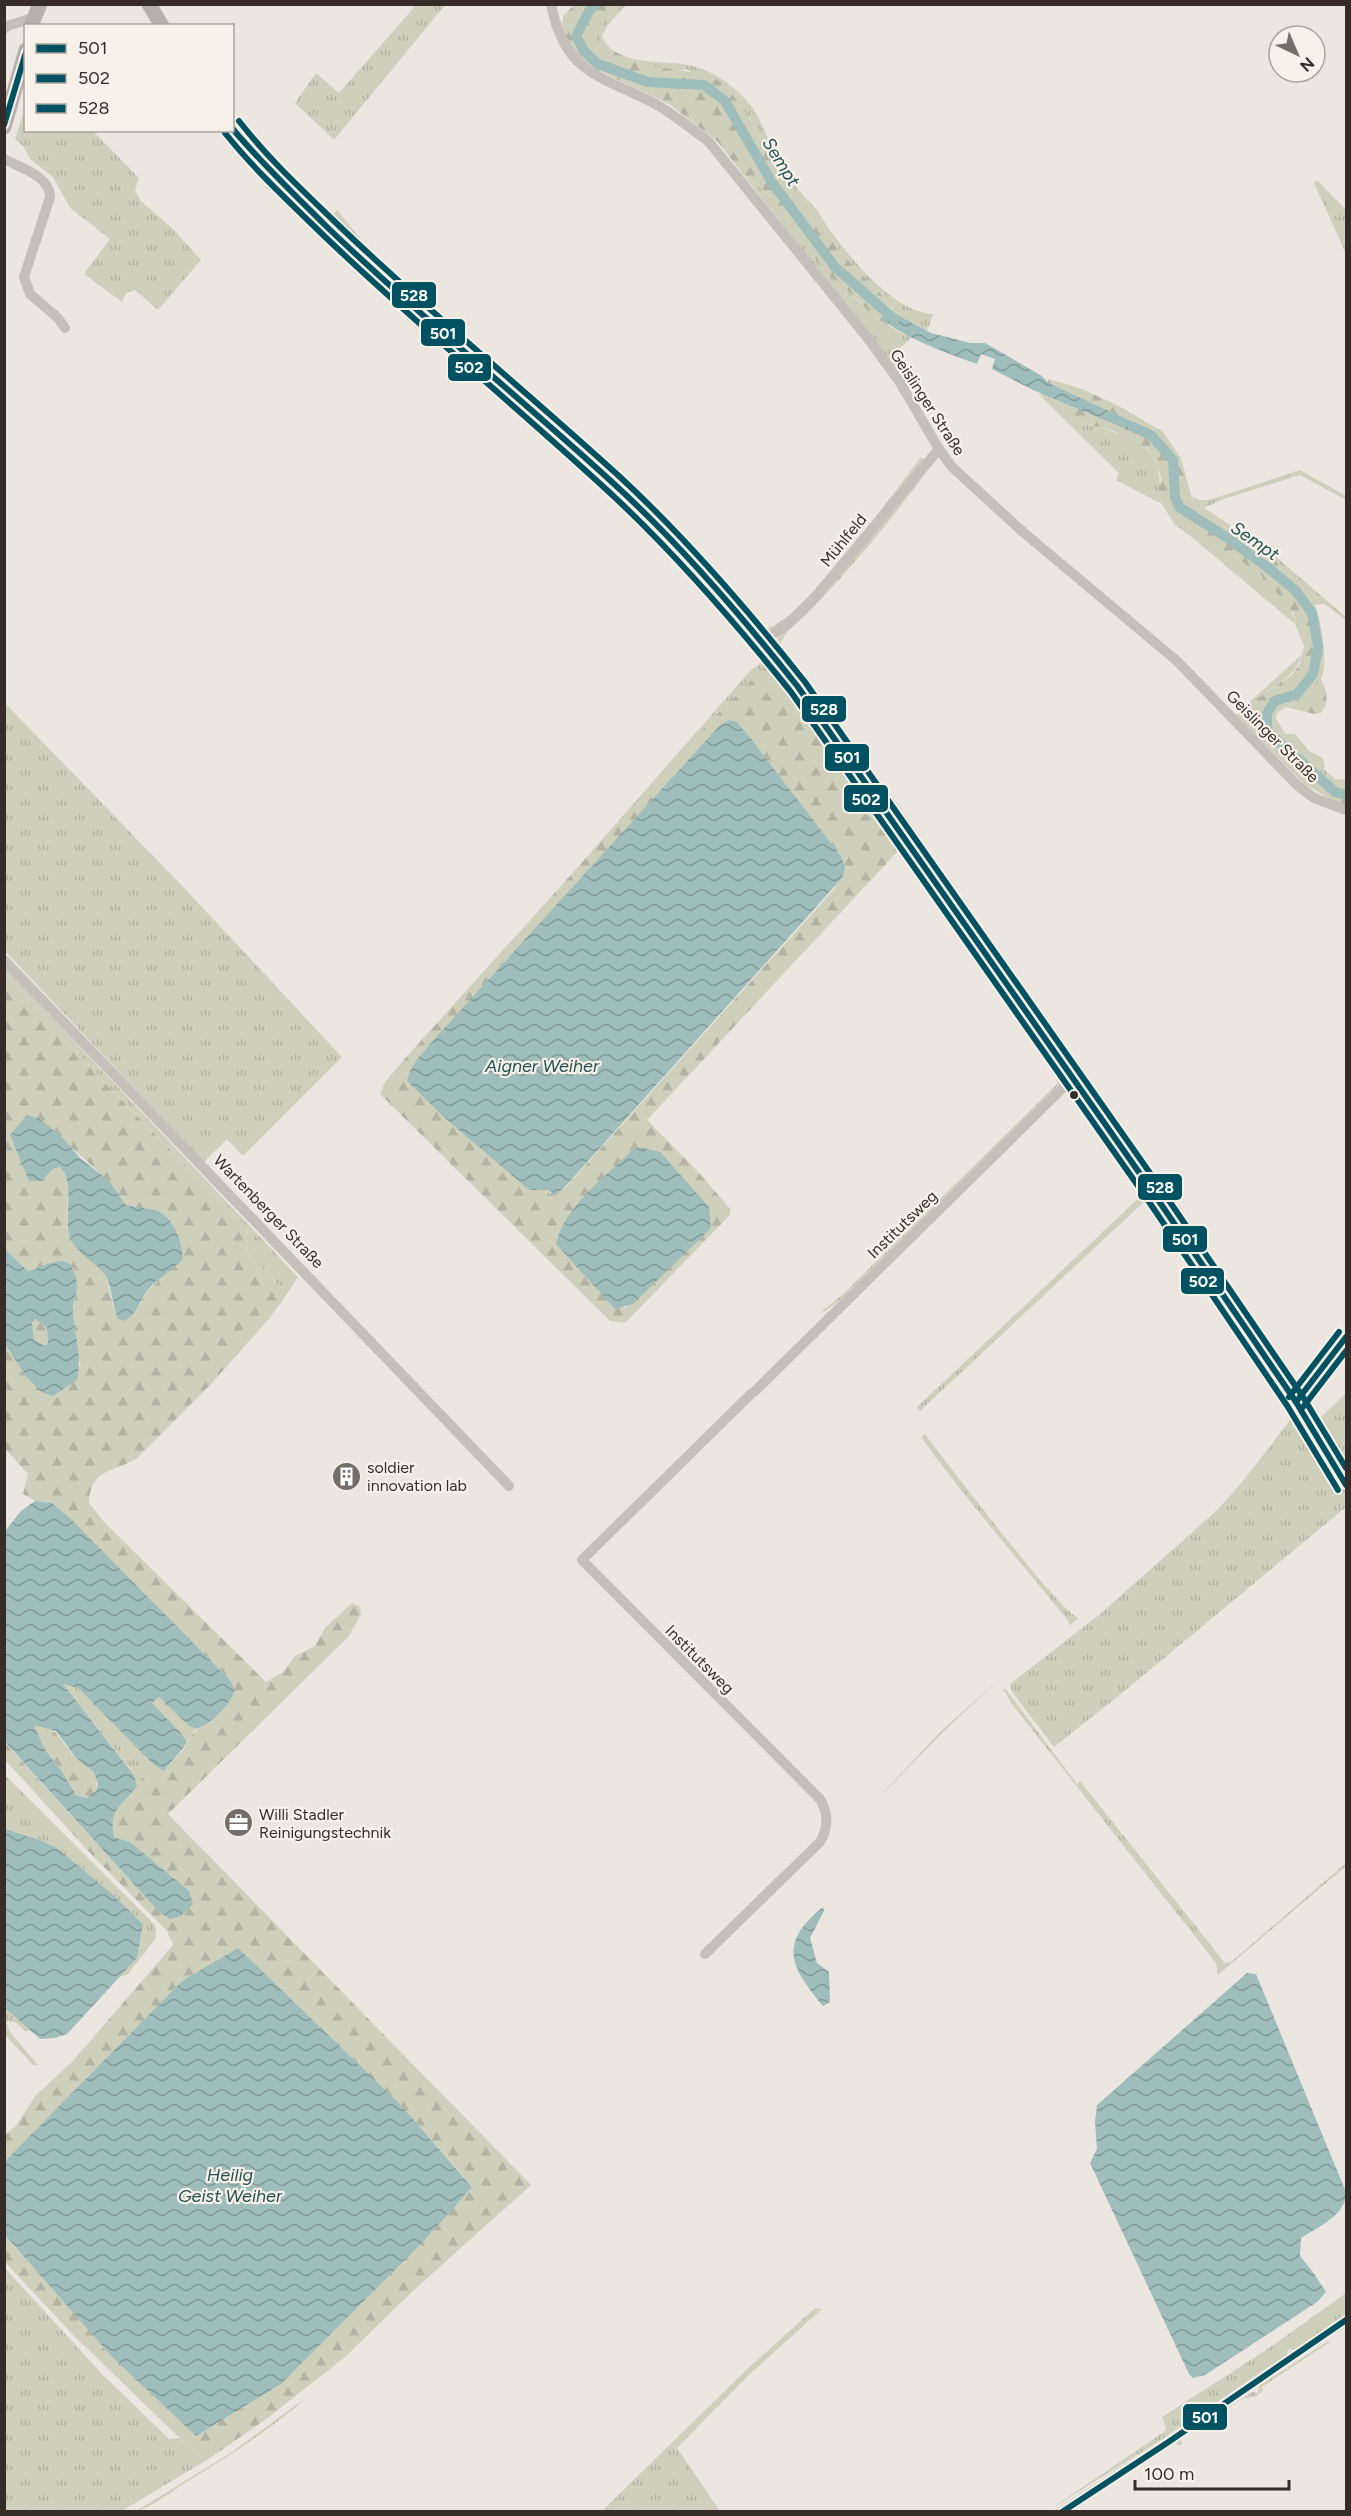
<svg xmlns="http://www.w3.org/2000/svg" width="1351" height="2516" viewBox="0 0 1351 2516" font-family="Figtree,sans-serif">
<defs>
<pattern id="grass-tufts" width="24" height="20" patternUnits="userSpaceOnUse" patternTransform="scale(1.5)"><rect width="24" height="20" fill="#ced0bc"/><path d="M3 7l-1-3M5 7V3M7 7l1-3M15 17l-1-3M17 17v-4M19 17l1-3" fill="none" stroke="#b2b3a2"/></pattern>
<pattern id="forest-firs" width="22" height="20" patternUnits="userSpaceOnUse" patternTransform="scale(1.5)"><rect width="22" height="20" fill="#ced0bc"/><path d="M5 1l3.5 6h-7zM16 11l3.5 6h-7z" fill="#b2b3a2"/></pattern>
<pattern id="water-waves" width="16" height="10" patternUnits="userSpaceOnUse" patternTransform="scale(1.5)"><rect width="16" height="10" fill="#9fbdbb"/><path d="M0 5q4-4 8 0t8 0" fill="none" stroke="#829a98"/></pattern>
</defs>
<rect width="100%" height="100%" fill="#ece6e1"/>
<!-- grass -->
<g fill="url(#grass-tufts)">
<path d="M417 4 445 5 334 140 295 103 316 73 339 93Z"/>
<path d="M621 5H626L607 26 602 36C614 67 664 60 688 65 713 70 737 87 752 107 764 124 769 146 780 164 789 178 799 192 811 203 819 211 825 224 832 233 854 262 894 312 933 314L927 331 891 312 892 305 842 254 806 201 774 166 748 116 689 70H672L645 65 605 48 599 39 600 30 603 23Z"/>
<path d="M25 108 26 130 93 131 139 178 135 190 141 201 173 229 201 260 158 310 135 290 126 293 122 302 84 274 110 239 70 208 53 177 31 160 23 146 15 139Z"/>
<path d="M741 172C750 181 762 187 770 196 813 242 852 315 912 337L898 350 902 359 896 369Z"/>
<path d="M272 179 398 305 397 307 278 193 265 188Z"/>
<path d="M1317 180 1346 210V254L1314 183Z"/>
<path d="M337 210 385 269 601 461 671 527 757 622 766 629C804 619 894 492 921 457L924 460 811 598 771 632 762 631 388 278 346 232 329 219Z"/>
<path d="M405 310 556 439 665 540 747 635 749 642 717 603 629 509 406 319Z"/>
<path d="M1063 418C1090 426 1145 434 1156 463 1162 477 1158 490 1162 504L1116 480 1119 473Z"/>
<path d="M1300 470 1346 496V500L1300 475 1221 500 1204 508 1269 551 1346 617V620L1324 604 1315 605C1321 622 1329 663 1321 679 1315 691 1288 705 1277 713L1276 719 1285 733H1273L1271 748 1308 781 1323 768 1336 780H1333L1337 803 1304 784 1236 715 1301 655C1295 685 1261 685 1245 714L1258 734 1269 697 1290 694 1313 627 1307 611 1291 591 1276 560 1242 536 1227 529 1216 518 1194 506 1192 497 1200 500H1209Z"/>
<path d="M926 473C889 522 851 569 807 614 799 622 783 633 781 644L899 806 1027 994 1030 995 1028 999 1157 1180 1150 1178 1086 1088 1089 1085 1086 1080 1082 1082 772 645Z"/>
<path d="M1194 539C1208 546 1224 550 1237 558 1258 571 1294 599 1295 624Z"/>
<path d="M766 658 770 660 1061 1076 1059 1084 1053 1091 840 1300 824 1312 822 1311 841 1296 1056 1085 1058 1081 1055 1071 900 849 782 686 766 667 563 884 750 671Z"/>
<path d="M4 702 188 892 342 1057 243 1156 227 1139 204 1162 5 951Z"/>
<path d="M5 968 298 1277 283 1300V1290C270 1279 264 1265 249 1258L246 1238 248 1229 103 1081 5 974Z"/>
<path d="M1069 1092 1079 1098 1285 1397 1286 1404 1146 1200 920 1411 917 1407 1142 1195Z"/>
<path d="M1186 1174 1165 1186 1164 1191 1293 1379 1297 1381 1307 1377 1329 1351 1303 1384 1294 1385 1288 1381 1159 1188Z"/>
<path d="M1346 1393V1474L1304 1404 1318 1420Z"/>
<path d="M1294 1415 1320 1449 1346 1495V1507L1116 1698 1054 1747 1012 1692 1010 1684 1099 1615 1215 1512 1239 1486Z"/>
<path d="M925 1434C944 1459 1062 1615 1079 1618L1069 1626V1622C1019 1560 967 1501 921 1437Z"/>
<path d="M1001 1678 944 1731 867 1810 941 1731Z"/>
<path d="M63 1684 78 1688 154 1765 137 1786 134 1774Z"/>
<path d="M1005 1688 1077 1784 1080 1781 1225 1963 1231 1962 1346 1863V1866L1218 1975 1216 1963 1011 1703 1005 1691H1002Z"/>
<path d="M159 1696 188 1725 196 1729 187 1742 181 1733 152 1703Z"/>
<path d="M4 1774 155 1925 156 1938 127 1975 120 1976 137 1958 143 1924 112 1894 57 1848 37 1839 5 1829Z"/>
<path d="M5 2008 30 2030 25 2031 15 2022 6 2021 10 2032 38 2065H33L5 2035Z"/>
<path d="M4 2267 101 2373 169 2439 179 2438 202 2458H210L122 2511H5Z"/>
<path d="M1346 2293V2314L1294 2350 1288 2349 1287 2355 1150 2447 1046 2512 1164 2432 1166 2428 1162 2417 1266 2350Z"/>
<path d="M815 2308 822 2309 749 2375 677 2448 720 2511H602L743 2373Z"/>
<path d="M1328 2341 1330 2342 1262 2387 1263 2391 1255 2397 1244 2398 1184 2437 1181 2440 1182 2445H1177V2442L1252 2392 1258 2393 1259 2386Z"/>
<path d="M306 2398C268 2432 224 2459 180 2486 167 2495 152 2507 136 2511L229 2454Z"/>
</g>
<!-- forest -->
<g fill="url(#forest-firs)" fill-rule="evenodd">
<path d="M574 5H621L603 23 600 30 599 39 606 48 645 65 710 75 726 86 748 116 774 166 806 201 842 254 892 305 888 325 872 315 852 294 829 275 797 236 769 194 741 172 718 142 669 104 593 68 579 57 566 42 562 26 563 16Z"/>
<path d="M1049 379 1082 389 1119 406 1163 432 1181 458 1194 506 1216 518 1227 529 1242 536 1276 560 1291 590 1307 611 1323 645 1317 669 1290 694 1269 698 1258 735 1251 730 1245 714 1252 702 1292 675 1299 665 1304 646 1295 624 1294 613 1261 575 1236 557 1194 539 1175 525 1162 504 1159 493 1161 478 1156 461 1148 450 1114 431 1063 418 1040 395Z"/>
<path d="M766 667 782 686 900 849 647 1120 701 1175 730 1209V1215L625 1323 610 1321 380 1094 385 1082 408 1055 714 717ZM737 722 841 856 835 888 564 1189 550 1194 547 1190H529L447 1120 418 1058 719 726ZM640 1147V1297L624 1308 573 1209 633 1149Z"/>
<path d="M1321 679C1327 691 1330 701 1321 713L1315 714 1285 707 1310 690Z"/>
<path d="M1273 733 1295 734 1309 751 1323 758 1325 767 1308 781H1301C1293 765 1273 757 1269 741Z"/>
<path d="M1342 779 1346 781V805L1337 803 1328 794 1334 780Z"/>
<path d="M5 974 103 1081 248 1229 246 1238 249 1258C264 1265 270 1279 283 1290V1300L268 1320 210 1385 137 1458C114 1473 90 1468 89 1503L104 1522 266 1682 283 1672 295 1656 315 1646 325 1628 352 1603 359 1606 361 1614 349 1636 168 1814 531 2185 413 2291 345 2357 265 2420 210 2458H202L189 2447 76 2338 5 2262V2235L112 2357 196 2436 281 2384 424 2241 472 2186 400 2104 238 1949 182 1981 5 2161V2135L15 2127 36 2095 72 2062 173 1945 167 1931 92 1855 5 1760 4 1742 159 1912 130 1842 114 1837C113 1833 111 1827 111 1823 111 1811 145 1776 154 1765L164 1770C169 1763 175 1759 181 1752 190 1743 190 1731 203 1726L235 1690 230 1680 70 1518 52 1503 35 1501 23 1494 28 1474 5 1449V1344L25 1375 81 1366 77 1355 73 1306 77 1287 74 1268 57 1261 28 1271 5 1249ZM40 1119C68 1147 106 1173 126 1205L145 1209 157 1282 148 1290 138 1307 118 1319C112 1306 111 1292 106 1278 100 1262 75 1253 68 1231 63 1211 75 1182 60 1167L53 1169Z"/>
<path d="M35 1319 47 1328 48 1343 45 1346 34 1340 32 1323Z"/>
<path d="M34 1725C57 1722 62 1746 76 1758 82 1763 91 1765 95 1773 97 1778 97 1785 96 1791L86 1798 76 1795 63 1773 44 1748Z"/>
</g>
<!-- water -->
<g fill="url(#water-waves)" fill-rule="evenodd">
<path d="M888 310 931 333 970 343H985L1042 376 1048 383 1148 429 1143 436 1033 390 992 369 995 359 981 354 977 364C947 353 904 338 881 318Z"/>
<path d="M729 720 737 722 747 734 841 856 845 868 842 878 563 1189 555 1195 547 1190H529L447 1120 407 1081 410 1071 418 1058 439 1034 719 726Z"/>
<path d="M27 1115 40 1119 65 1140 80 1158 109 1181 126 1205C136 1208 151 1207 160 1212 175 1221 182 1243 183 1259 173 1270 154 1281 147 1291 139 1302 137 1313 125 1321L118 1319C113 1307 111 1284 105 1275 94 1260 74 1253 69 1234 64 1215 75 1181 60 1167L53 1169 41 1181H29L10 1135Z"/>
<path d="M640 1147 660 1152 709 1207 711 1228 633 1304 615 1309 556 1244C565 1205 606 1177 633 1149Z"/>
<path d="M5 1249 28 1271C39 1268 58 1257 68 1263 75 1266 77 1280 77 1288 77 1294 73 1300 73 1306 73 1331 83 1356 77 1380L53 1396 41 1392 25 1375 5 1344ZM35 1319 47 1328 48 1343 45 1346 34 1340 32 1323Z"/>
<path d="M35 1501 52 1503 70 1518 230 1680 235 1690C230 1705 211 1724 196 1729L188 1725 159 1697 152 1703 181 1733 187 1742C181 1753 171 1760 164 1771L154 1765 78 1688 63 1684 134 1775 137 1786C122 1807 108 1808 114 1837L130 1842 189 1891 193 1904 181 1916 170 1919 159 1912 5 1742V1531L21 1511ZM34 1725 56 1731 76 1758 94 1772 98 1784 96 1791 86 1798 76 1795 63 1773 44 1748Z"/>
<path d="M5 1829 37 1839 57 1848 112 1894 143 1924 137 1958 67 2034 55 2038 40 2039 5 2008Z"/>
<path d="M823 1907 824 1911 810 1938 817 1963 829 1972 830 2002 823 2006C791 1967 777 1944 823 1907Z"/>
<path d="M238 1948 400 2104 472 2187 424 2241 281 2384 196 2436 112 2357 5 2235V2161L182 1981Z"/>
<path d="M1247 1973 1256 1974 1346 2192C1347 2215 1317 2228 1301 2238L1300 2256 1313 2272 1326 2292 1317 2302 1205 2375 1193 2378 1189 2374 1090 2163 1097 2149 1095 2122 1097 2105Z"/>
</g>
<g fill="none" stroke-linecap="round" stroke-linejoin="round">
<!-- canal -->
<g stroke="#9fbdbb" stroke-width="10">
<path d="M596 4 589 11 576 36 584 51 598 64 648 82 704 85 725 101 771 181 835 267 895 320"/>
<path d="M1133 427 1151 435 1173 460 1175 497 1179 507 1226 537 1271 570 1296 591 1312 613 1318 647 1313 674 1297 694 1275 701 1267 713V731L1335 792 1346 795"/>
</g>
<!-- minor -->
<g stroke="#c5bfba" stroke-width="10">
<path d="M551 4C564 72 598 75 652 102 672 113 691 128 709 142L866 336 899 381 939 449 952 467 1023 532 1177 661 1297 785 1314 798 1346 810"/>
<path d="M4 29 7 26 33 18"/>
<path d="M4 159C21 168 50 176 50 197L24 277 30 294 58 318 65 328"/>
<path d="M762 642 788 624 816 596 939 449"/>
<path d="M4 960 509 1486"/>
<path d="M754 1392 1073 1078"/>
<path d="M1296 1402 1346 1337"/>
<path d="M705 1954 820 1842C829 1828 828 1812 820 1799L582 1560 751 1394"/>
<path d="M1061 2512 1167 2443 1346 2320"/>
</g>
<!-- secondary -->
<g stroke="#b6afab" stroke-width="15">
<path d="M149 4 162 26"/>
<path d="M31 26 40 4"/>
<path d="M4 127 26 50"/>
<path d="M232 127C263 168 303 202 339 238 419 314 503 385 585 458 664 527 733 604 798 687L1150 1188 1296 1402 1346 1485"/>
</g>
<defs>
<g id="bus-1">
<path d="M4 125 26 52"/>
<path d="M232 128C261 163 294 194 326 226 418 315 518 396 613 483 681 545 741 615 798 687L1150 1188 1296 1402 1346 1485"/>
<path d="M1296 1402 1346 1337"/>
<path d="M1062 2512 1167 2443 1346 2320"/>
</g>
<g id="bus-2">
<path d="M225 133C253 168 286 199 319 231 412 321 513 403 608 491 675 553 734 621 791 692L1143 1193 1288 1407 1338 1490"/>
<path d="M1303 1407 1346 1351"/>
</g>
<g id="bus-3">
<path d="M239 121C267 157 300 188 333 220 425 309 525 390 620 477 688 540 748 610 805 682L1157 1183 1303 1397 1346 1468"/>
<path d="M1289 1397 1339 1332"/>
</g>
</defs>
<!-- bus-1 casing -->
<use href="#bus-1" stroke="#f8f1e9" stroke-width="10"/>
<!-- bus-2 casing -->
<use href="#bus-2" stroke="#f8f1e9" stroke-width="10"/>
<!-- bus-3 casing -->
<use href="#bus-3" stroke="#f8f1e9" stroke-width="10"/>
<!-- bus-1 -->
<use href="#bus-1" stroke="#005262" stroke-width="6"/>
<!-- bus-2 -->
<use href="#bus-2" stroke="#005262" stroke-width="6"/>
<!-- bus-3 -->
<use href="#bus-3" stroke="#005262" stroke-width="6"/>
</g>
<!-- icons -->
<defs>
<symbol id="building-disc" viewBox="-11 -11 22 22"><circle r="9.5" fill="#756d69" stroke="#f8f1e9"/><path d="M-4-6H4V6H1V3H-1V6H-4ZM-2.5-4.3h1.7v1.8h-1.7ZM.8-4.3h1.7v1.8H.8ZM-2.5-1h1.7V.8h-1.7ZM.8-1h1.7V.8H.8Z" fill="#fff"/></symbol>
<symbol id="office-disc" viewBox="-11 -11 22 22"><circle r="9.5" fill="#756d69" stroke="#f8f1e9"/><path d="M-6-3h4V-5.5h4V-3h4V5H-6ZM-1-4.5V-3h2v-1.5ZM-6 0V1H6V0Z" fill="#fff"/></symbol>
</defs>
<g fill-rule="evenodd">
<use href="#building-disc" x="330" y="1460" width="33" height="33"/>
<use href="#office-disc" x="222" y="1806" width="33" height="33"/>
</g>
<!-- markers -->
<circle fill="#352c29" stroke="#f8f1e9" stroke-width="2" cx="1074" cy="1095" r="5"/>
<g text-anchor="middle" stroke-width="4.5" stroke-linejoin="round" paint-order="stroke">
<!-- street labels -->
<g font-size="16" fill="#352c29" stroke="#f8f1e9">
<text transform="translate(928 402) rotate(57)" y="6">Geislinger Straße</text>
<text transform="translate(843 540) rotate(-51)" y="6">Mühlfeld</text>
<text transform="translate(1273 736) rotate(45)" y="6">Geislinger Straße</text>
<text transform="translate(269 1211) rotate(46)" y="6">Wartenberger Straße</text>
<text transform="translate(902 1224) rotate(-44)" y="6">Institutsweg</text>
<text transform="translate(700 1659) rotate(45)" y="6">Institutsweg</text>
</g>
<!-- poi labels -->
<g font-size="16" fill="#352c29" stroke="#f8f1e9" text-anchor="start">
<text x="367" y="1473">soldier<tspan x="367" dy="18">innovation lab</tspan></text>
<text x="259" y="1820">Willi Stadler<tspan x="259" dy="18">Reinigungstechnik</tspan></text>
</g>
<!-- water labels -->
<g font-size="18" font-style="italic" fill="#215354" stroke="#f8f1e9">
<text transform="translate(781 162) rotate(58)" y="6">Sempt</text>
<text transform="translate(1255 541) rotate(35)" y="6">Sempt</text>
<text x="542" y="1072">Aigner Weiher</text>
<text x="230" y="2181">Heilig<tspan x="230" dy="21">Geist Weiher</tspan></text>
</g>
</g>
<g stroke="#f8f1e9" stroke-width="2">
<rect x="391" y="281" width="46" height="28" rx="6" fill="#005262"/>
<rect x="420" y="318" width="46" height="29" rx="6" fill="#005262"/>
<rect x="447" y="353" width="45" height="29" rx="6" fill="#005262"/>
<rect x="801" y="695" width="46" height="28" rx="6" fill="#005262"/>
<rect x="824" y="743" width="46" height="29" rx="6" fill="#005262"/>
<rect x="843" y="784" width="46" height="29" rx="6" fill="#005262"/>
<rect x="1137" y="1173" width="46" height="28" rx="6" fill="#005262"/>
<rect x="1162" y="1225" width="46" height="28" rx="6" fill="#005262"/>
<rect x="1180" y="1267" width="45" height="28" rx="6" fill="#005262"/>
<rect x="1182" y="2403" width="46" height="28" rx="6" fill="#005262"/>
</g>
<g font-size="16" text-anchor="middle" font-weight="bold" fill="#fff">
<text x="414" y="301">528</text>
<text x="443" y="339">501</text>
<text x="469" y="373">502</text>
<text x="824" y="715">528</text>
<text x="847" y="763">501</text>
<text x="866" y="805">502</text>
<text x="1160" y="1193">528</text>
<text x="1185" y="1245">501</text>
<text x="1203" y="1287">502</text>
<text x="1205" y="2423">501</text>
</g>
<!-- border -->
<rect width="1351" height="2516" fill="none" stroke="#352c29" stroke-width="12"/>
<!-- legend -->
<rect x="24" y="24" width="210" height="108" fill="#f8f1e9" stroke="#aaa29c" stroke-width="1.5"/>
<rect x="36" y="44" width="30" height="9" fill="#005262" stroke="#aaa29c" stroke-width="1.5"/>
<text x="78" y="54" font-size="18" fill="#352c29">501</text>
<rect x="36" y="74" width="30" height="9" fill="#005262" stroke="#aaa29c" stroke-width="1.5"/>
<text x="78" y="84" font-size="18" fill="#352c29">502</text>
<rect x="36" y="104" width="30" height="9" fill="#005262" stroke="#aaa29c" stroke-width="1.5"/>
<text x="78" y="114" font-size="18" fill="#352c29">528</text>
<!-- north arrow -->
<g transform="translate(1297 54) rotate(136)"><circle r="28" fill="#f8f1e9" stroke="#aaa29c" stroke-width="1.5"/>
<path d="M0-4.5L10 22L0 15L-10 22Z" fill="#756d69"/>
<text y="-9" font-size="16" font-weight="bold" text-anchor="middle" fill="#352c29">N</text>
</g>
<!-- scale -->
<path d="M1135 2480v9h154v-9" fill="none" stroke="#352c29" stroke-width="3"/>
<text x="1144" y="2480" font-size="18" fill="#352c29" stroke="#f8f1e9" stroke-width="4.5" paint-order="stroke">100 m</text>
</svg>
